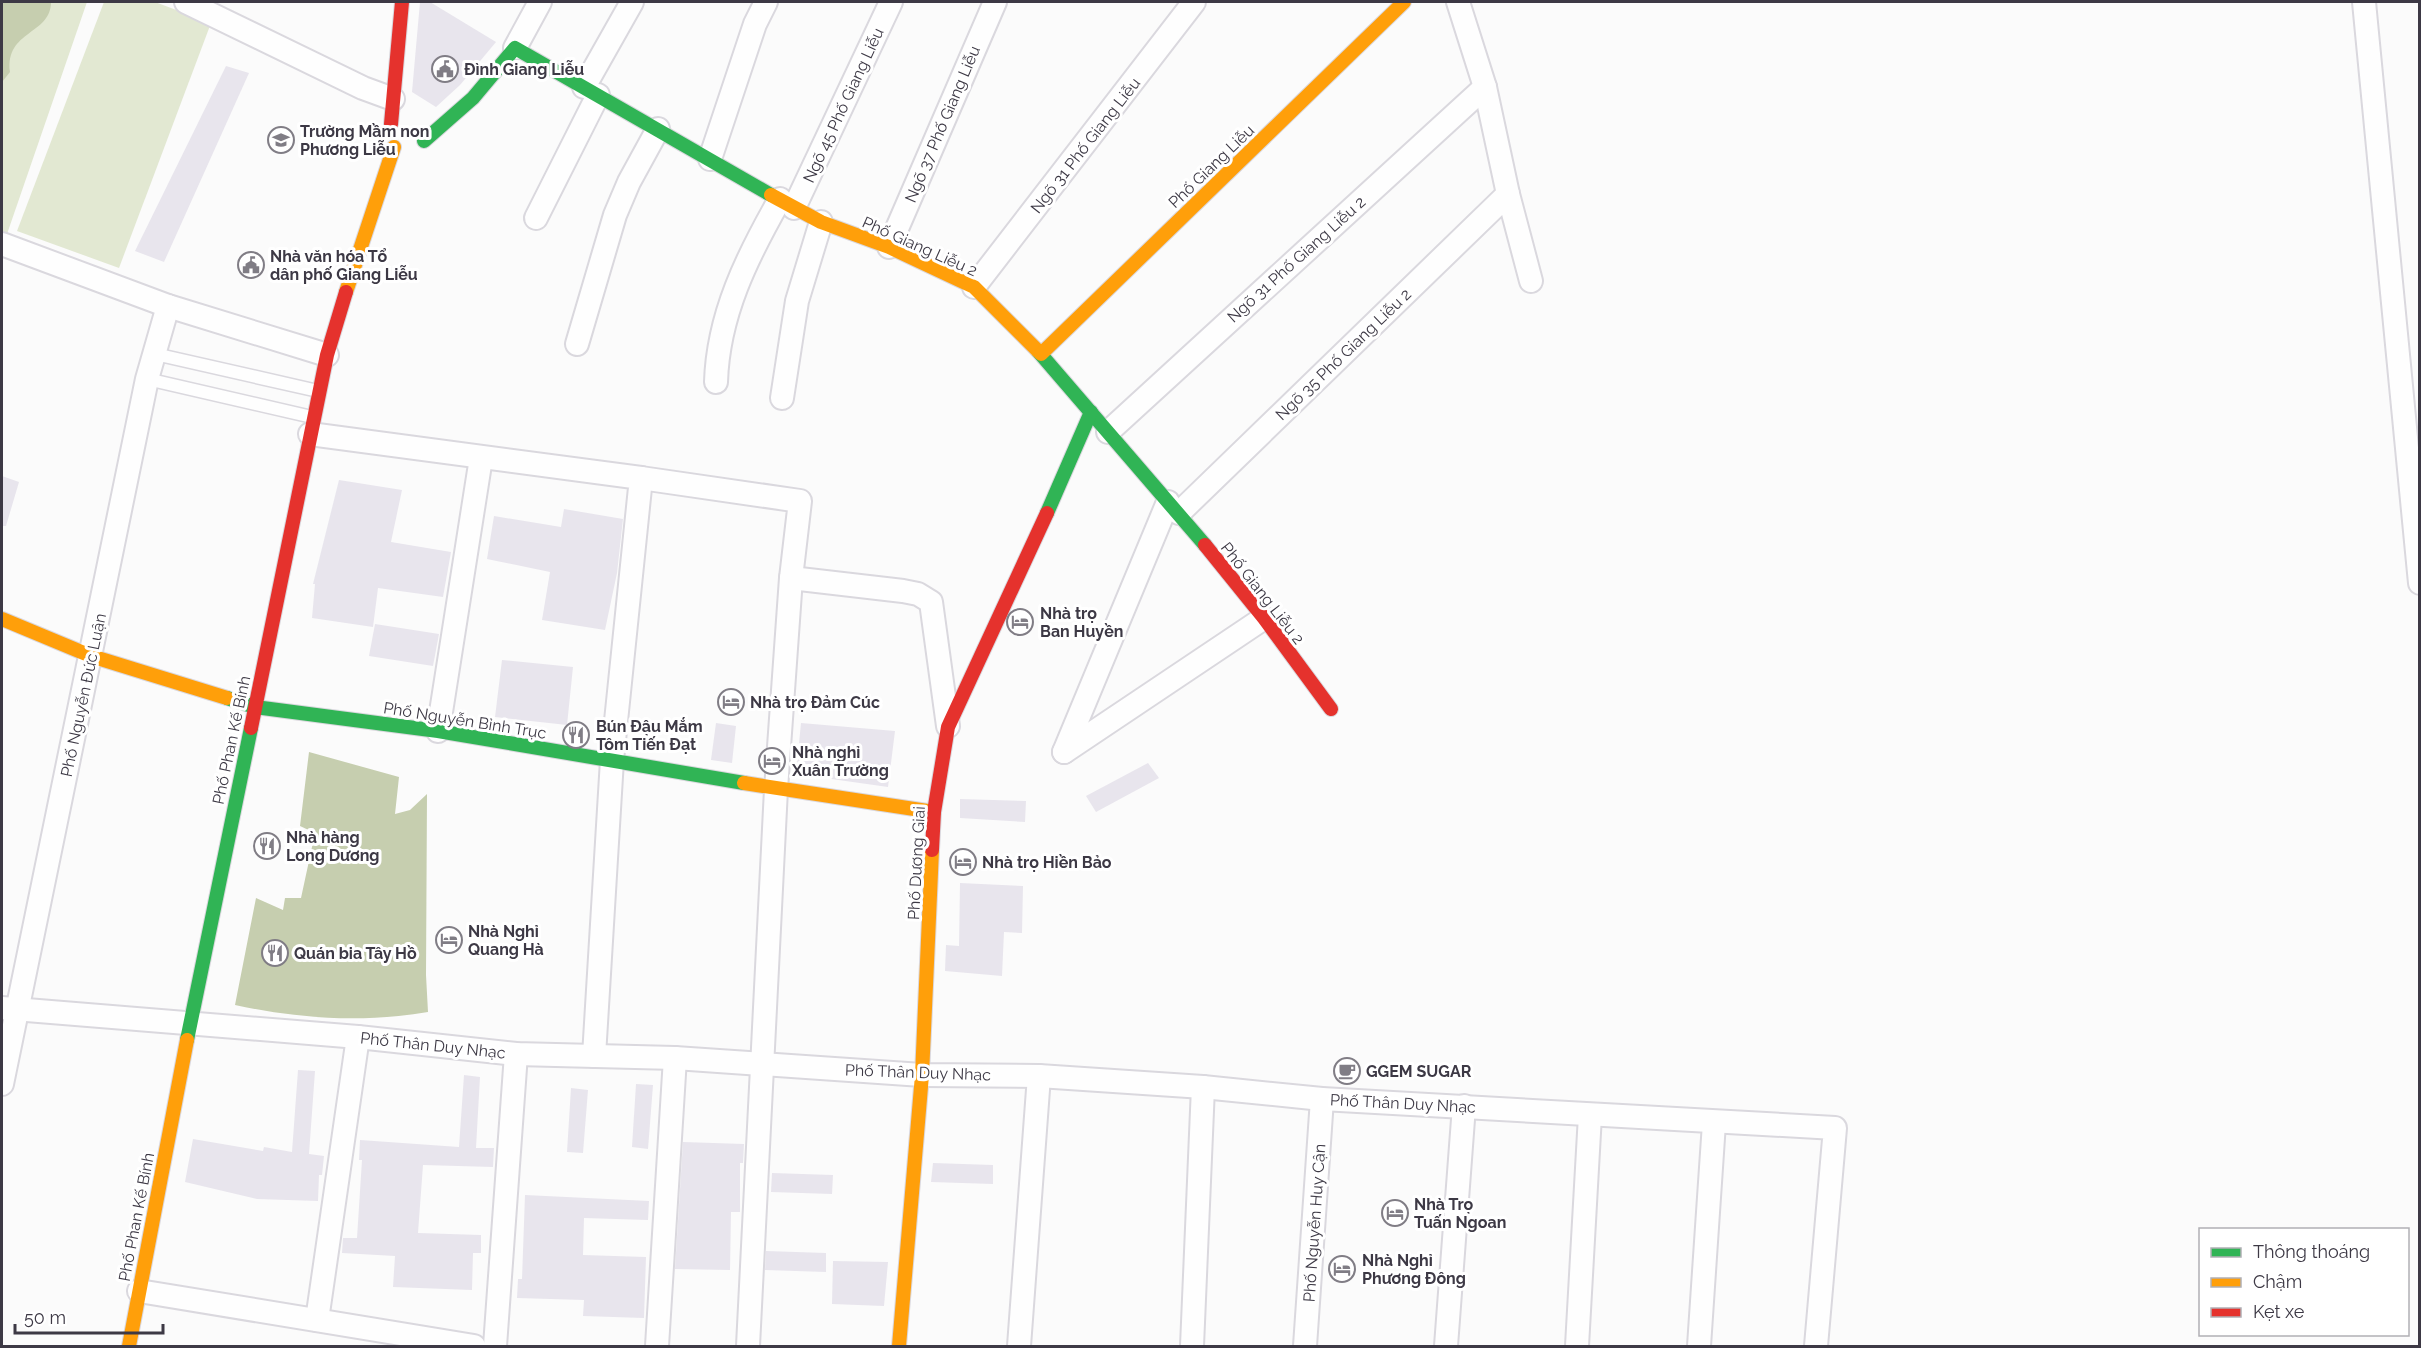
<svg xmlns="http://www.w3.org/2000/svg" width="2421" height="1348" viewBox="0 0 2421 1348" font-family="Raleway,sans-serif">
<rect width="100%" height="100%" fill="#fbfbfb"/>
<!-- green -->
<g fill="#e2e8d2">
<path d="M2 2H87L7 234 2 232Z"/>
<path d="M104 2H155L211 23 119 268 17 231Z"/>
</g>
<!-- water -->
<g fill="#c6ceaf">
<path d="M2 2H51C51 35 5 30 10 72L2 82Z"/>
<path d="M309 752 399 777 395 814 410 810 427 794 426 975 428 1012C363 1023 299 1019 235 1005L256 898 283 910 285 898H301L315 833 300 826Z"/>
</g>
<!-- building -->
<g fill="#e8e5ed">
<path d="M420 2H430L496 42 460 85 436 107 412 92Z"/>
<path d="M226 66 249 73 164 262 135 251Z"/>
<path d="M2 476 19 482 6 526H2Z"/>
<path d="M339 480 402 490 391 542 451 552 443 597 378 588 373 627 312 618 315 584H313Z"/>
<path d="M564 509 623 519 617 573 605 630 542 620 550 572 487 559 494 516 561 527Z"/>
<path d="M375 624 439 634 433 666 369 656Z"/>
<path d="M502 660 573 667 567 725 495 717Z"/>
<path d="M716 723 736 726 732 763 711 760Z"/>
<path d="M801 723 895 731 888 787 796 774Z"/>
<path d="M1148 763 1159 778 1096 812 1086 796Z"/>
<path d="M960 799 1026 801 1025 822 960 818Z"/>
<path d="M960 883 1023 886 1022 933 1004 932 1002 976 945 971 946 945 959 946Z"/>
<path d="M298 1070 315 1071 309 1154 324 1156 322 1175H319L318 1201 257 1199 185 1182 193 1139 263 1151 264 1147 292 1152Z"/>
<path d="M464 1075 480 1077 476 1148H494L493 1167 423 1165 418 1233 481 1235V1253H473L472 1290 393 1287 395 1256 342 1253 343 1238H357L362 1160H359L360 1140 459 1147Z"/>
<path d="M636 1084 653 1085 648 1149 632 1147Z"/>
<path d="M571 1088 588 1090 583 1153 567 1152Z"/>
<path d="M683 1142 744 1144 743 1163H740V1212H731L730 1270 675 1269Z"/>
<path d="M933 1163 993 1165V1184L931 1182Z"/>
<path d="M772 1173 833 1175 832 1194 771 1192Z"/>
<path d="M525 1195 649 1201 648 1220 584 1218 583 1255 646 1257 644 1318 583 1316 584 1300 517 1298 518 1279H522Z"/>
<path d="M766 1251 826 1253V1272L765 1270Z"/>
<path d="M833 1261 888 1262 884 1306 832 1304Z"/>
</g>
<g fill="none" stroke-linecap="round" stroke-linejoin="round">
<defs>
<g id="lane">
<path d="M155 354 318 391"/>
<path d="M147 379 312 417"/>
</g>
<g id="street">
<path d="M186 2 363 88 393 99"/>
<path d="M1458 2 1485 87 1508 194 1531 281"/>
<path d="M2364 2 2420 583"/>
<path d="M515 48 540 2"/>
<path d="M584 87 632 2"/>
<path d="M710 159 755 24 766 2"/>
<path d="M794 208 891 2"/>
<path d="M536 218 598 95"/>
<path d="M2 244 168 306 327 355"/>
<path d="M889 247 995 2"/>
<path d="M974 287 1194 2"/>
<path d="M577 344 615 215 629 182 658 129"/>
<path d="M716 382C718 315 747 257 780 199"/>
<path d="M782 398 797 301 821 222"/>
<path d="M1108 432 1485 87"/>
<path d="M310 434 641 478 612 760 594 1056"/>
<path d="M641 478 800 501 791 578 776 789 748 1346"/>
<path d="M1179 513 1508 194"/>
<path d="M791 578 903 591 918 594 931 602 948 726"/>
<path d="M438 731 481 458"/>
<path d="M1064 752 1168 502"/>
<path d="M1064 752 1264 618"/>
<path d="M2 1008 358 1037 516 1054 675 1058 922 1075 1039 1076 1203 1087 1322 1099 1835 1128 1816 1346"/>
<path d="M2 1084 147 379 168 306"/>
<path d="M139 1291 474 1346"/>
<path d="M317 1320 358 1037"/>
<path d="M495 1346 516 1054"/>
<path d="M657 1346 675 1058"/>
<path d="M1019 1346 1039 1076"/>
<path d="M1192 1346 1203 1087"/>
<path d="M1305 1346 1322 1099"/>
<path d="M1446 1346 1464 1106"/>
<path d="M1577 1346 1590 1115"/>
<path d="M1699 1346 1714 1123"/>
</g>
<g id="fast">
<path d="M424 141 473 98 515 48 771 195"/>
<path d="M1038 351 1205 545"/>
<path d="M1047 513 1091 412"/>
<path d="M227 698 255 707 438 731 744 783"/>
<path d="M187 1040 251 728"/>
</g>
<g id="slow">
<path d="M771 195 821 222 889 247 974 287 1038 351"/>
<path d="M346 292 394 147"/>
<path d="M1041 354 1404 2"/>
<path d="M2 619 91 656 227 698"/>
<path d="M744 783 934 812"/>
<path d="M129 1346 187 1040"/>
<path d="M899 1346 922 1075 932 850"/>
</g>
<g id="jam">
<path d="M391 124 402 2"/>
<path d="M1205 545 1264 618 1331 709"/>
<path d="M251 728 327 355 346 292"/>
<path d="M932 850 934 812 948 727 1047 513"/>
</g>
</defs>
<!-- lane casing -->
<use href="#lane" stroke="#dad8de" stroke-width="15"/>
<!-- street casing -->
<use href="#street" stroke="#dad8de" stroke-width="26"/>
<!-- fast casing -->
<use href="#fast" stroke="#dad8de" stroke-width="16"/>
<!-- slow casing -->
<use href="#slow" stroke="#dad8de" stroke-width="16"/>
<!-- jam casing -->
<use href="#jam" stroke="#dad8de" stroke-width="16"/>
<!-- lane -->
<use href="#lane" stroke="#fefefe" stroke-width="12"/>
<!-- street -->
<use href="#street" stroke="#fefefe" stroke-width="22"/>
<!-- fast -->
<use href="#fast" stroke="#30b455" stroke-width="14"/>
<!-- slow -->
<use href="#slow" stroke="#ff9f0a" stroke-width="14"/>
<!-- jam -->
<use href="#jam" stroke="#e5322d" stroke-width="14"/>
</g>
<!-- icons -->
<defs>
<symbol id="civic-ring" viewBox="-11 -11 22 22"><circle r="9.5" fill="#fff" stroke="#807d85" stroke-width="1.5"/><path d="M-.6-6.5H3V-4.5H.6V-3L4-1V1h2V6H-6V1h2V-1L-.6-3ZM-1.2 2.5V6h2.4V2.5Z" fill="#807d85"/></symbol>
<symbol id="school-ring" viewBox="-11 -11 22 22"><circle r="9.5" fill="#fff" stroke="#807d85" stroke-width="1.5"/><path d="M0-5L7-2L0 1L-7-2ZM-4 1L0 2.5L4 1V4Q0 6-4 4Z" fill="#807d85"/></symbol>
<symbol id="hotel-ring" viewBox="-11 -11 22 22"><circle r="9.5" fill="#fff" stroke="#807d85" stroke-width="1.5"/><path d="M-6-4.5h1.5V1H6V5H4.5V3h-9V5H-6ZM-4 0a1.8 1.8 0 1 1 3.6 0ZM.5 0V-2.5h3Q6-2.5 6 0Z" fill="#807d85"/></symbol>
<symbol id="restaurant-ring" viewBox="-11 -11 22 22"><circle r="9.5" fill="#fff" stroke="#807d85" stroke-width="1.5"/><path d="M-5-6h1v4h1v-4h1v4h1v-4h1v5L-1.5 .5V6h-2V.5L-5-1ZM5-6V6H3V1.5H1.5Q1.5-4 5-6Z" fill="#807d85"/></symbol>
<symbol id="cafe-ring" viewBox="-11 -11 22 22"><circle r="9.5" fill="#fff" stroke="#807d85" stroke-width="1.5"/><path d="M-5.5-4.5H6V0H3Q3 3.5 0 3.5H-2.5Q-5.5 3.5-5.5 0ZM3-3.2v2h1.7v-2ZM-6 4.5H4V6H-6Z" fill="#807d85"/></symbol>
</defs>
<g fill-rule="evenodd">
<use href="#civic-ring" x="430" y="54" width="30" height="30"/>
<use href="#school-ring" x="266" y="125" width="30" height="30"/>
<use href="#civic-ring" x="236" y="250" width="30" height="30"/>
<use href="#hotel-ring" x="1005" y="607" width="30" height="30"/>
<use href="#hotel-ring" x="716" y="687" width="30" height="30"/>
<use href="#restaurant-ring" x="561" y="720" width="30" height="30"/>
<use href="#hotel-ring" x="757" y="746" width="30" height="30"/>
<use href="#restaurant-ring" x="252" y="831" width="30" height="30"/>
<use href="#hotel-ring" x="948" y="847" width="30" height="30"/>
<use href="#hotel-ring" x="434" y="925" width="30" height="30"/>
<use href="#restaurant-ring" x="260" y="938" width="30" height="30"/>
<use href="#cafe-ring" x="1332" y="1056" width="30" height="30"/>
<use href="#hotel-ring" x="1380" y="1198" width="30" height="30"/>
<use href="#hotel-ring" x="1327" y="1254" width="30" height="30"/>
</g>
<g text-anchor="middle" stroke-width="6" stroke-linejoin="round" paint-order="stroke">
<!-- poi labels -->
<g font-size="16" font-weight="bold" fill="#3d3945" stroke="#fff" text-anchor="start">
<text x="464" y="75">Đình Giang Liễu</text>
<text x="300" y="137">Trường Mầm non<tspan x="300" dy="18">Phương Liễu</tspan></text>
<text x="270" y="262">Nhà văn hóa Tổ<tspan x="270" dy="18">dân phố Giang Liễu</tspan></text>
<text x="1040" y="619">Nhà trọ<tspan x="1040" dy="18">Ban Huyền</tspan></text>
<text x="750" y="708">Nhà trọ Đảm Cúc</text>
<text x="596" y="732">Bún Đậu Mắm<tspan x="596" dy="18">Tôm Tiến Đạt</tspan></text>
<text x="792" y="758">Nhà nghỉ<tspan x="792" dy="18">Xuân Trường</tspan></text>
<text x="286" y="843">Nhà hàng<tspan x="286" dy="18">Long Dương</tspan></text>
<text x="982" y="868">Nhà trọ Hiền Bảo</text>
<text x="468" y="937">Nhà Nghỉ<tspan x="468" dy="18">Quang Hà</tspan></text>
<text x="294" y="959">Quán bia Tây Hồ</text>
<text x="1366" y="1077">GGEM SUGAR</text>
<text x="1414" y="1210">Nhà Trọ<tspan x="1414" dy="18">Tuấn Ngoan</tspan></text>
<text x="1362" y="1266">Nhà Nghỉ<tspan x="1362" dy="18">Phương Đông</tspan></text>
</g>
<!-- street labels -->
<g font-size="16" fill="#3d3945" stroke="#fff">
<text transform="translate(843 105) rotate(-65)" y="6">Ngõ 45 Phố Giang Liễu</text>
<text transform="translate(942 124) rotate(-67)" y="6">Ngõ 37 Phố Giang Liễu</text>
<text transform="translate(1085 145) rotate(-52)" y="6">Ngõ 31 Phố Giang Liễu</text>
<text transform="translate(1211 166) rotate(-44)" y="6">Phố Giang Liễu</text>
<text transform="translate(920 246) rotate(24)" y="6">Phố Giang Liễu 2</text>
<text transform="translate(1296 259) rotate(-42)" y="6">Ngõ 31 Phố Giang Liễu 2</text>
<text transform="translate(1343 354) rotate(-44)" y="6">Ngõ 35 Phố Giang Liễu 2</text>
<text transform="translate(1263 593) rotate(52)" y="6">Phố Giang Liễu 2</text>
<text transform="translate(83 695) rotate(-78)" y="6">Phố Nguyễn Đức Luận</text>
<text transform="translate(465 720) rotate(9)" y="6">Phố Nguyễn Bỉnh Trục</text>
<text transform="translate(231 740) rotate(-78)" y="6">Phố Phan Kế Bính</text>
<text transform="translate(916 863) rotate(-87)" y="6">Phố Dương Giai</text>
<text transform="translate(433 1045) rotate(6)" y="6">Phố Thân Duy Nhạc</text>
<text transform="translate(918 1072) rotate(2)" y="6">Phố Thân Duy Nhạc</text>
<text transform="translate(1403 1103) rotate(3)" y="6">Phố Thân Duy Nhạc</text>
<text transform="translate(136 1217) rotate(-79)" y="6">Phố Phan Kế Bính</text>
<text transform="translate(1314 1223) rotate(-86)" y="6">Phố Nguyễn Huy Cận</text>
</g>
</g>
<!-- border -->
<rect width="2421" height="1348" fill="none" stroke="#3d3945" stroke-width="6"/>
<!-- legend -->
<rect x="2199" y="1228" width="210" height="108" fill="#ffffff" stroke="#b1b0b5" stroke-width="1.5"/>
<rect x="2211" y="1248" width="30" height="9" fill="#30b455" stroke="#b1b0b5" stroke-width="1.5"/>
<text x="2253" y="1258" font-size="18" fill="#3d3945">Thông thoáng</text>
<rect x="2211" y="1278" width="30" height="9" fill="#ff9f0a" stroke="#b1b0b5" stroke-width="1.5"/>
<text x="2253" y="1288" font-size="18" fill="#3d3945">Chậm</text>
<rect x="2211" y="1308" width="30" height="9" fill="#e5322d" stroke="#b1b0b5" stroke-width="1.5"/>
<text x="2253" y="1318" font-size="18" fill="#3d3945">Kẹt xe</text>
<!-- scale -->
<path d="M15 1324v9h148v-9" fill="none" stroke="#3d3945" stroke-width="3"/>
<text x="24" y="1324" font-size="18" fill="#3d3945" stroke="#ffffff" stroke-width="4.5" paint-order="stroke">50 m</text>
</svg>
